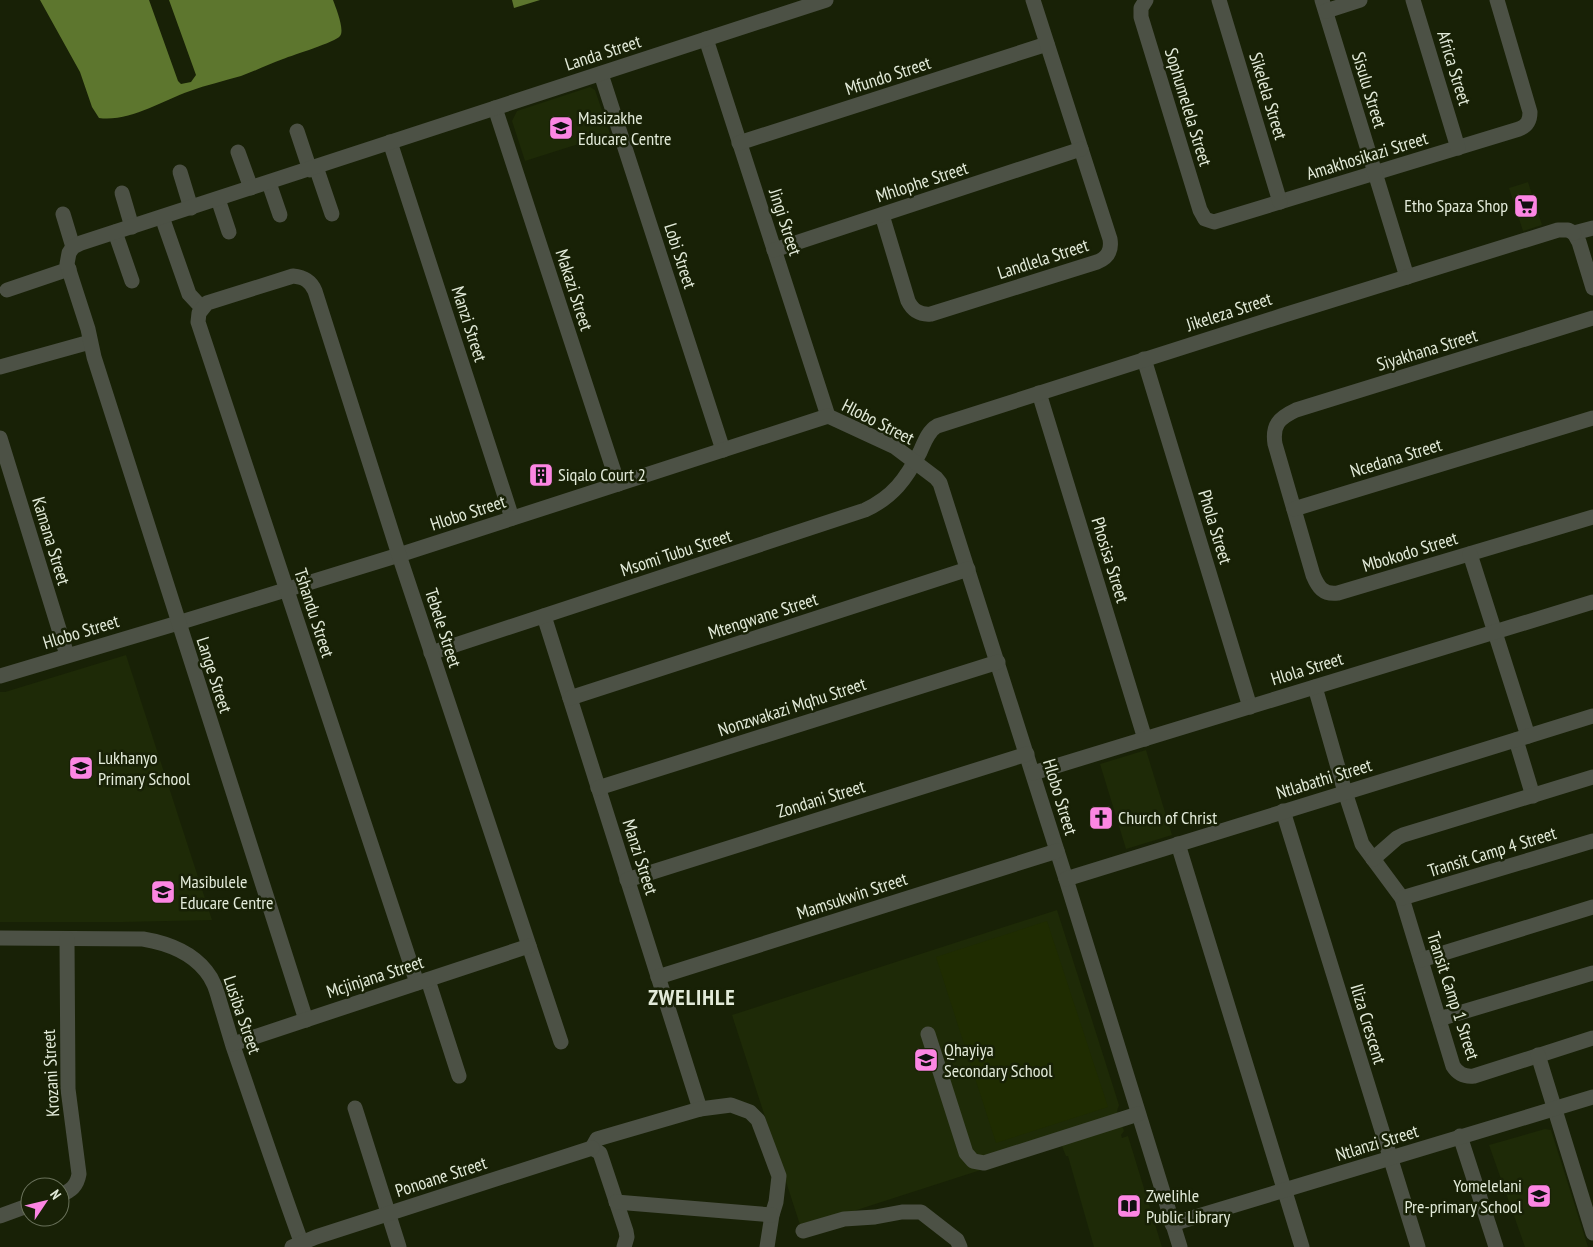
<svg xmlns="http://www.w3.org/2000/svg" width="1593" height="1247" viewBox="0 0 1593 1247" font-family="'PT Sans Narrow',sans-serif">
<rect width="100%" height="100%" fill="#182106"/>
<!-- built -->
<g fill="#1e2a07">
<path d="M590 87 595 90 610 134 525 161 512 121 517 111Z"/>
<path d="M1528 182 1542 225 1523 231 1509 188Z"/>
<path d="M126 655 212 920 123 922H0V692H5Z"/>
<path d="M1146 750 1172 835 1126 849 1100 764Z"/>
<path d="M1057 910 1119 1105 1117 1111 1124 1131 1121 1135 1122 1138 1128 1136 1162 1247H1094L1068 1156H1066L1061 1144 801 1228 732 1015Z"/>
<path d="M1545 1129 1551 1130 1588 1247H1525L1489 1145Z"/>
</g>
<!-- green -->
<path fill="#1f2c01" d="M1047 921 1108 1107 996 1143 936 957Z"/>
<!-- water -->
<g fill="#5d762e">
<path d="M40 0H149L178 81 181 84 191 82 196 75 169 0H333C336 8 345 30 340 36 336 42 293 55 283 59 269 64 255 71 241 76 224 81 206 85 190 91 161 101 130 122 99 118L92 107 80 72Z"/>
<path d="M512 0H540L514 8Z"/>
</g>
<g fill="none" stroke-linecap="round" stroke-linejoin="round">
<!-- minor -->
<g stroke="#4c5145" stroke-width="15">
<path d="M1146 0 1141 8V17L1200 210 1205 219 1214 222 1519 129C1527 126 1530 121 1530 112L1497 0"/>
<path d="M1219 0 1280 202"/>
<path d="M1322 0 1407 277"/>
<path d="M1413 0 1458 148"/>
<path d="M1326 11 1360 0"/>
<path d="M706 39 828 416"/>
<path d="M601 74 723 450"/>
<path d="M495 108 618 484"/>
<path d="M297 131 310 170"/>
<path d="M390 142 512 518"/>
<path d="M739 143 1047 44"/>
<path d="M238 152 251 188"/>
<path d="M316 167 332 214"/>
<path d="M180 172 191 208"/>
<path d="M269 183 280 215"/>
<path d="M122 193 132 227"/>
<path d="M218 199 229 232"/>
<path d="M63 214 73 247"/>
<path d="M882 215 908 301C913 311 920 315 931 314L1097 262C1107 258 1112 251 1110 239L1033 0"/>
<path d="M162 217 189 294 202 308"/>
<path d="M115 232 132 281"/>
<path d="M1574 233 1579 242 1593 288"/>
<path d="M1574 233 1593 228"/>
<path d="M774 250 1081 149"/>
<path d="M7 290 69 269"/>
<path d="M1593 318 1296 410C1279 418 1272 425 1275 444L1313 575C1318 587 1323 595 1338 593L1593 517"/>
<path d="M1144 359 1250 707"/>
<path d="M0 367 90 342"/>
<path d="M1039 393 1145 739"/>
<path d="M0 438 67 655"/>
<path d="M1294 509 1593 418"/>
<path d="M1470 554 1528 736"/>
<path d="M544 616 700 1109"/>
<path d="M431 653 865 510C893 497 906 479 920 452 924 443 928 431 937 426L1281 316 1558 230H1568L1574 233"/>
<path d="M0 676 178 623 399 555 828 416 895 447 936 478 940 483 1066 879 1180 1247"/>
<path d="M1315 687 1345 792 1362 844 1402 898 1453 1066C1458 1074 1464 1077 1474 1076L1593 1038"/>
<path d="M570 698 968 569"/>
<path d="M1516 740 1533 796"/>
<path d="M1033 773 1593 602"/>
<path d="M598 788 998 662"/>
<path d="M1283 811 1418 1247"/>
<path d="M1178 844 1302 1247"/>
<path d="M1373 859 1397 838 1403 835 1593 777"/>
<path d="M1066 879 1593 716"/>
<path d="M627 880 1027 754"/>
<path d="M1402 898 1593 841"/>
<path d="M0 938 143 939C167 943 191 952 206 971 215 982 217 993 221 1006 225 1019 229 1033 233 1046 256 1113 279 1181 303 1247"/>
<path d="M1421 960 1593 907"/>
<path d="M658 977 1057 851"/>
<path d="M428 980 459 1076"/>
<path d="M417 983 198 322 199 313 207 303 293 276C304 277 311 281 315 291L399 555 561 1042"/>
<path d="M1439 1019 1593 973"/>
<path d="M306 1020 94 357 88 329 67 264 69 253 73 247 81 243 826 0"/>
<path d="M928 1034 966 1153 973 1161 984 1163 1138 1114"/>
<path d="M233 1044 529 946"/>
<path d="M1538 1055 1593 1233"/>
<path d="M355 1108 399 1247"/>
<path d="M1460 1136 1496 1247"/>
<path d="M592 1148 597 1139 700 1109 731 1105 750 1112 758 1120 779 1176 776 1202 772 1215 767 1247"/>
<path d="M592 1148 600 1153 626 1231 627 1237 624 1247"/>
<path d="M60 1195C71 1191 77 1186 79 1174L68 1089 67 939"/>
<path d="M616 1202 772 1215"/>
<path d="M0 1216 30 1205"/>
<path d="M1172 1224 1593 1097"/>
<path d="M803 1231 844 1219 875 1217 902 1212H921L957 1240 960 1247"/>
<path d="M292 1247 316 1237 592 1148"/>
</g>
</g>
<!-- icons -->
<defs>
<symbol id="school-square" viewBox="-11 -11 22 22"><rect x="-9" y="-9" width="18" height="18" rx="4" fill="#fc86e3" stroke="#182106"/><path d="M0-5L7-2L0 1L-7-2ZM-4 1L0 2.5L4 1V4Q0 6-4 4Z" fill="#111"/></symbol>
<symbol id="supermarket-square" viewBox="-11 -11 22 22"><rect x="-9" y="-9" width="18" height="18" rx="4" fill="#fc86e3" stroke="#182106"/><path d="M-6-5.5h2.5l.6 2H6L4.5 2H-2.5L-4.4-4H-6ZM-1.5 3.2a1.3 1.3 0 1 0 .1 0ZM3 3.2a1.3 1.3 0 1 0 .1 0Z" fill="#111"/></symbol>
<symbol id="building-square" viewBox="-11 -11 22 22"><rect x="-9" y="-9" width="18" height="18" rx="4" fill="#fc86e3" stroke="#182106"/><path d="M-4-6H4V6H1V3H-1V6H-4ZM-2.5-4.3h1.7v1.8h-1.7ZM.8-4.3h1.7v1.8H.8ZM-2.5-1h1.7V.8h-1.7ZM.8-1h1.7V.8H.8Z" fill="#111"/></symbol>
<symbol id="church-square" viewBox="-11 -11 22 22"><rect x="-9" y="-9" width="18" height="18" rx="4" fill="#fc86e3" stroke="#182106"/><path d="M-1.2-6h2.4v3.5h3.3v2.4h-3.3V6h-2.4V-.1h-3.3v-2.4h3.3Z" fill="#111"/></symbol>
<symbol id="library-square" viewBox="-11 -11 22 22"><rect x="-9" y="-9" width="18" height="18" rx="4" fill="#fc86e3" stroke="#182106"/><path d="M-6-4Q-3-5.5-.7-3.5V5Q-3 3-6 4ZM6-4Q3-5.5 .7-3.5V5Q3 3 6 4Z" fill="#111"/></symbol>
</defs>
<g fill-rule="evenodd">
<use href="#school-square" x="547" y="114" width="28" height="28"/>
<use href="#supermarket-square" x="1512" y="192" width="28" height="28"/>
<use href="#building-square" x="527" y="461" width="28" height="28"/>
<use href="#school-square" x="67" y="754" width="28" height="28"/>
<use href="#church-square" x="1087" y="804" width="28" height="28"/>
<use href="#school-square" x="149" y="878" width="28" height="28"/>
<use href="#school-square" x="912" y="1046" width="28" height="28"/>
<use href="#school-square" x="1525" y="1182" width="28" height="28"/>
<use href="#library-square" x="1115" y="1192" width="28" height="28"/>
</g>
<g text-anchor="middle" stroke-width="5" stroke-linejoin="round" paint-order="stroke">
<!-- street labels -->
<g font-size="18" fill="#e2ead9" stroke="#182106">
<text transform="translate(603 53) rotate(-18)" y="6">Landa Street</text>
<text transform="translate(1454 68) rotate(73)" y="6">Africa Street</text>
<text transform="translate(888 76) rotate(-18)" y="6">Mfundo Street</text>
<text transform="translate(1369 90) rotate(73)" y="6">Sisulu Street</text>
<text transform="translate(1268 96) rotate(73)" y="6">Sikelela Street</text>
<text transform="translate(1188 107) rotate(73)" y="6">Sophumelela Street</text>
<text transform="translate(1367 156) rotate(-17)" y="6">Amakhosikazi Street</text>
<text transform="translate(922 182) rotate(-18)" y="6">Mhlophe Street</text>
<text transform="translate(785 222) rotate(72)" y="6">Jingi Street</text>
<text transform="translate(680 256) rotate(72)" y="6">Lobi Street</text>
<text transform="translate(1043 259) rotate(-18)" y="6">Landlela Street</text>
<text transform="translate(574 290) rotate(72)" y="6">Makazi Street</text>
<text transform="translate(1229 312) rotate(-18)" y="6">Jikeleza Street</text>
<text transform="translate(469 324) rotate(72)" y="6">Manzi Street</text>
<text transform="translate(1427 350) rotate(-17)" y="6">Siyakhana Street</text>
<text transform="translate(878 422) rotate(27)" y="6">Hlobo Street</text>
<text transform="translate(1396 458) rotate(-17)" y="6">Ncedana Street</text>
<text transform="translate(468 513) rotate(-18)" y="6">Hlobo Street</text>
<text transform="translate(1215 527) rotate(73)" y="6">Phola Street</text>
<text transform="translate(51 541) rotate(73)" y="6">Kamana Street</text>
<text transform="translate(1410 552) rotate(-17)" y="6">Mbokodo Street</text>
<text transform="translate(676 553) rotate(-18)" y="6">Msomi Tubu Street</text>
<text transform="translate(1110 560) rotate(73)" y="6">Phosisa Street</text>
<text transform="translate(314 613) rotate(72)" y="6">Tshandu Street</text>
<text transform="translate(763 616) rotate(-18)" y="6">Mtengwane Street</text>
<text transform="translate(443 628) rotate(72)" y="6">Tebele Street</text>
<text transform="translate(81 632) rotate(-17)" y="6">Hlobo Street</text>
<text transform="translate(1307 669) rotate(-17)" y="6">Hlola Street</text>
<text transform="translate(214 675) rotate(72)" y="6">Lange Street</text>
<text transform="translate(792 707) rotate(-18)" y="6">Nonzwakazi Mqhu Street</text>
<text transform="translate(1324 779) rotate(-17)" y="6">Ntlabathi Street</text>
<text transform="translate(1060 797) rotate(73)" y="6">Hlobo Street</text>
<text transform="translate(821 799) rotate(-17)" y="6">Zondani Street</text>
<text transform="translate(1492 852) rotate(-17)" y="6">Transit Camp 4 Street</text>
<text transform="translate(640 857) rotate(72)" y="6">Manzi Street</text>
<text transform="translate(852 896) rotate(-18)" y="6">Mamsukwin Street</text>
<text transform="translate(375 977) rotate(-18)" y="6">Mcjinjana Street</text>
<text transform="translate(1453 996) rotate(72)" y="6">Transit Camp 1 Street</text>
<text transform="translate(242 1015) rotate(71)" y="6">Lusiba Street</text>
<text transform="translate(1368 1024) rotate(73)" y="6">Iliza Crescent</text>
<text transform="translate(51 1073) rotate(-93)" y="6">Krozani Street</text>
<text transform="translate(1377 1143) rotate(-17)" y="6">Ntlanzi Street</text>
<text transform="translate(441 1177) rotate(-18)" y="6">Ponoane Street</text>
</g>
<!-- poi labels -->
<g font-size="18" fill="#e2ead9" stroke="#182106" text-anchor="start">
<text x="578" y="124">Masizakhe<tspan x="578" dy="21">Educare Centre</tspan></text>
<text x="1508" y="212" text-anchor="end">Etho Spaza Shop</text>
<text x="558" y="481">Siqalo Court 2</text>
<text x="98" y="764">Lukhanyo<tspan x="98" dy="21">Primary School</tspan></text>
<text x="1118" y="824">Church of Christ</text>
<text x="180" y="888">Masibulele<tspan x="180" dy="21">Educare Centre</tspan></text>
<text x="944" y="1056">Qhayiya<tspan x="944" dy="21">Secondary School</tspan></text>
<text x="1522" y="1192" text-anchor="end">Yomelelani<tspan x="1522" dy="21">Pre-primary School</tspan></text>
<text x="1146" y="1202">Zwelihle<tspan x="1146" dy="21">Public Library</tspan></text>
</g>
<!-- district labels -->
<g font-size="22" font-weight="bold" letter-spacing="1" fill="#e2ead9" stroke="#182106">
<text x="692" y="1005">ZWELIHLE</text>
</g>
</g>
<!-- north arrow -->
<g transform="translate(45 1202) rotate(55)"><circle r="24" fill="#182106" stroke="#69715a"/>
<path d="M0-4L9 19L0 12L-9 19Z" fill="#fc86e3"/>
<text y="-8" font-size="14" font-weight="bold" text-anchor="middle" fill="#e2ead9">N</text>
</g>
</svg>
